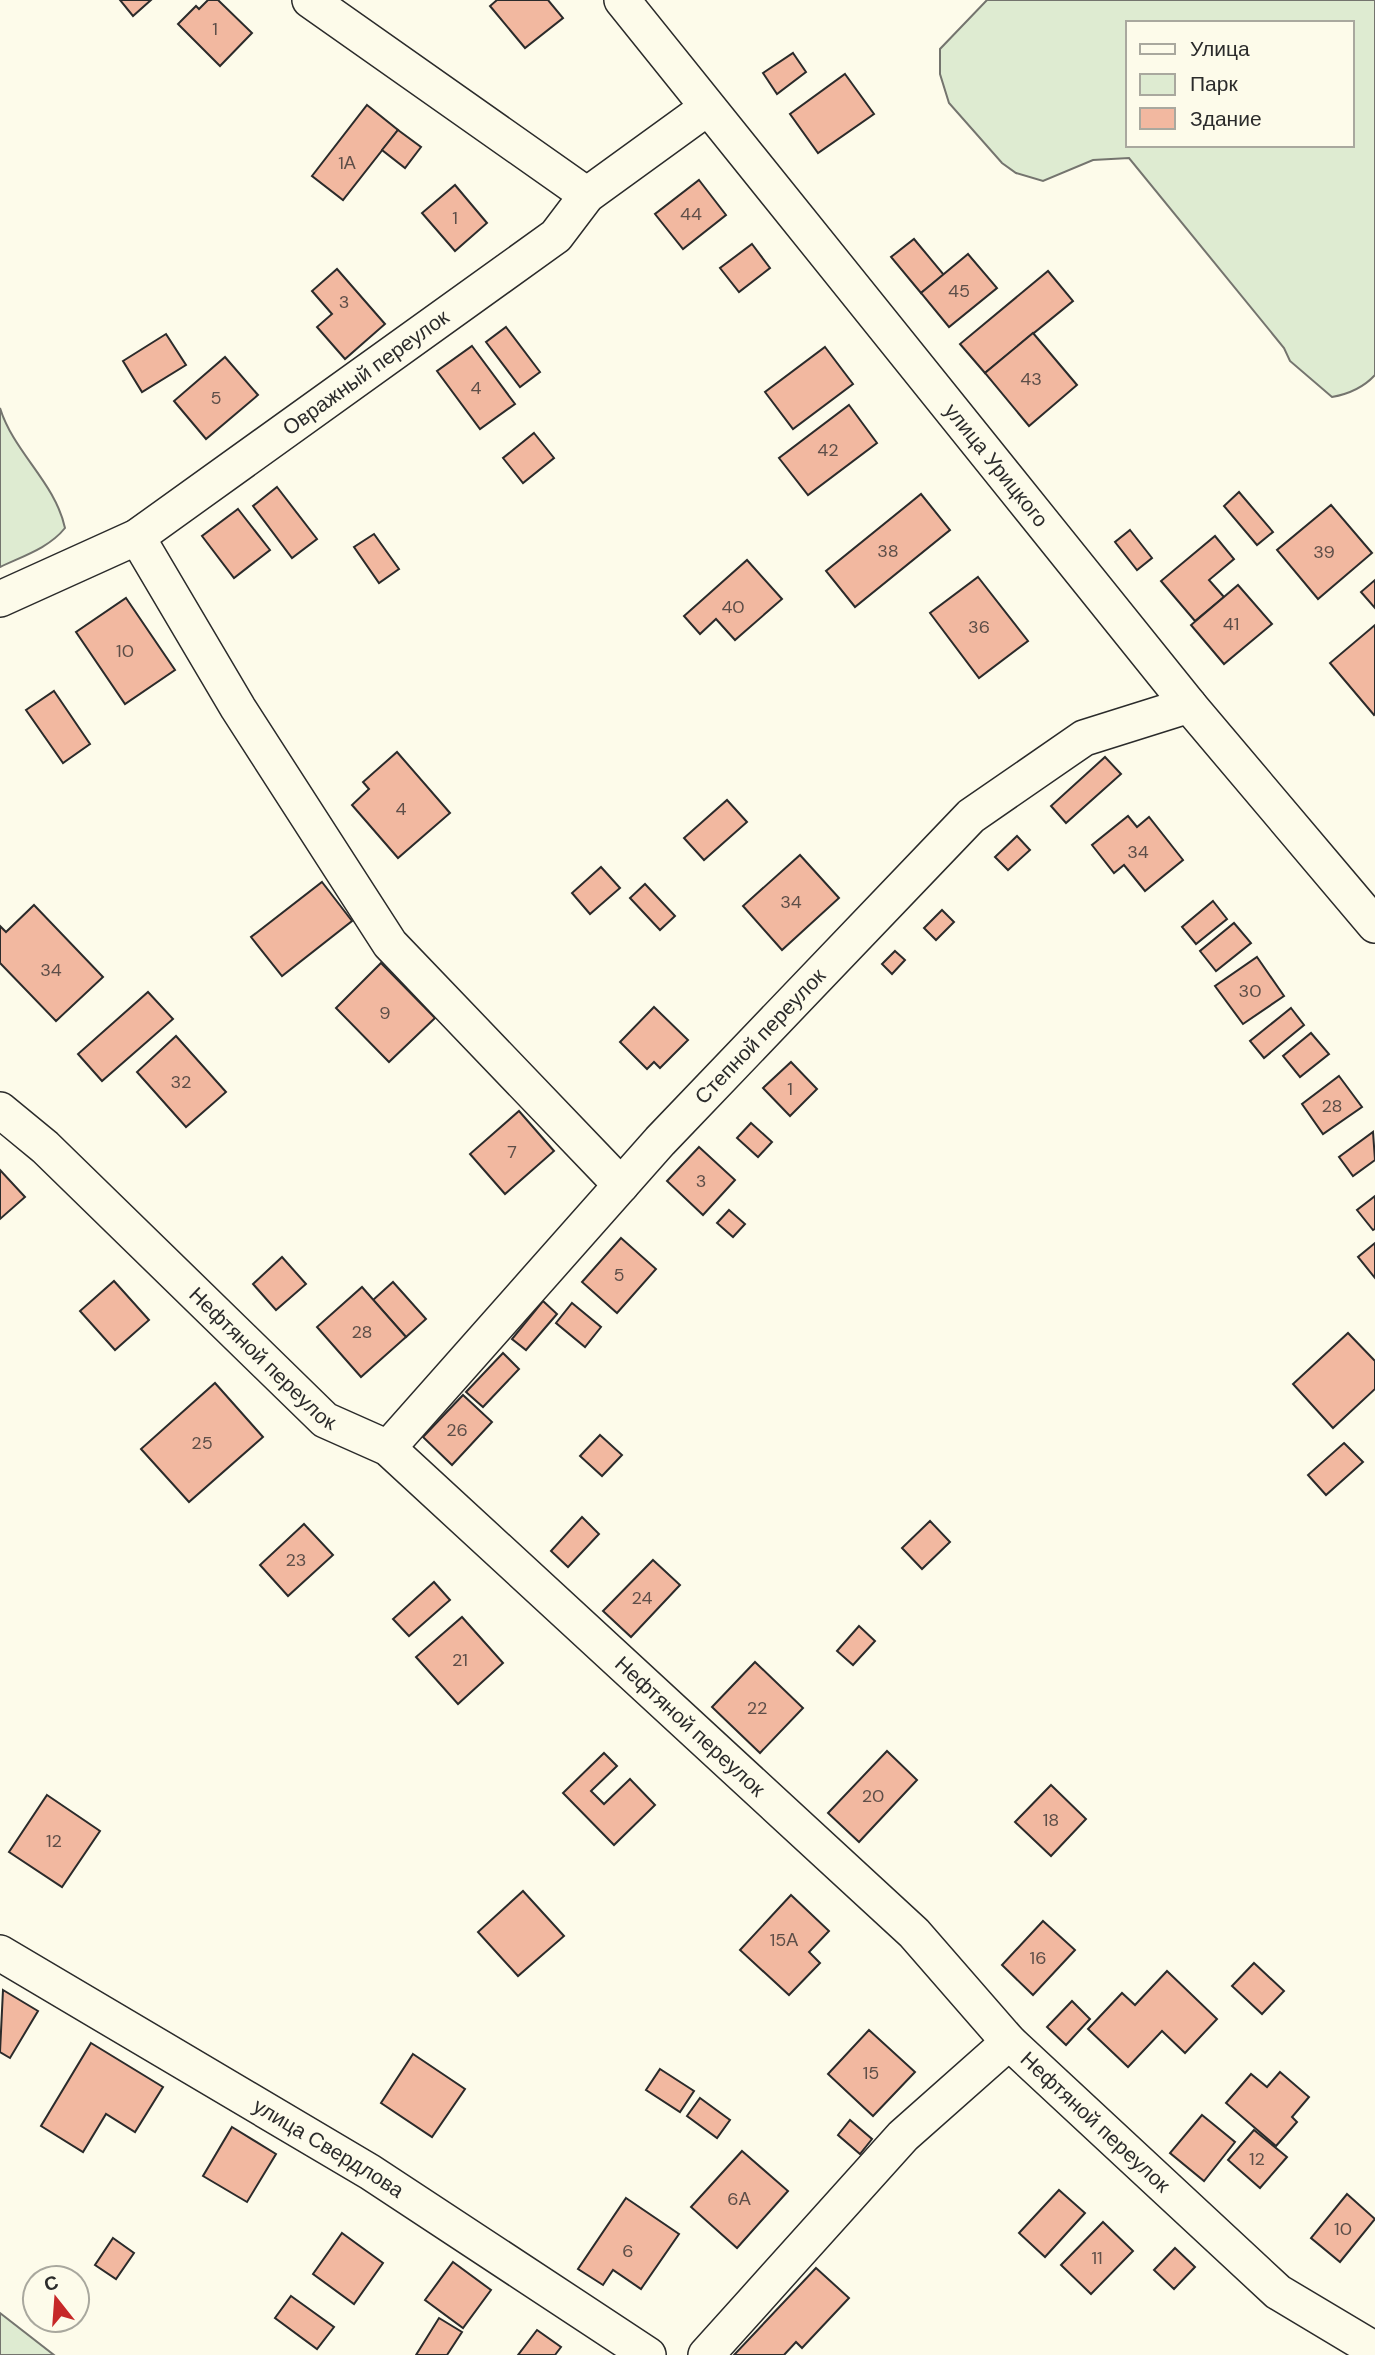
<svg xmlns="http://www.w3.org/2000/svg" width="1375" height="2355" viewBox="0 0 1375 2355" font-family="'DM Sans',sans-serif">
  <style>
    .green { fill: #deebd1; stroke: #74746e; stroke-width: 2; fill-rule: evenodd }
    .building { fill: #f2b8a0; stroke: #2b2b2b; stroke-width: 2 }
    .lines { fill: none; stroke-linecap: round; stroke-linejoin: round }
    .street-casing { stroke: #2b2b2b; stroke-width: 38 }
    .street { stroke: #fdfbea; stroke-width: 35 }
    .labels { text-anchor: middle; dominant-baseline: central; stroke-width: 5; stroke-linejoin: round; paint-order: stroke }
    .number-label { font-size: 18px; fill: #5d4e48 }
    .street-label { font-size: 21px; fill: #2b2b2b; stroke: #fdfbea }
  </style>
  <rect width="100%" height="100%" fill="#fdfbea"/>
  <!-- green -->
  <g class="green">
    <path d="M 987,0 L 1375,0 L 1375,375 C 1364,387 1349,394 1332,397 L 1290,361 L 1284,348 L 1129,158 L 1093,160 L 1043,181 L 1016,173 L 1002,163 L 949,103 L 940,74 L 940,49 ZM 1128,23 L 1352,23 L 1352,145 L 1128,145 Z"/>
    <path d="M 0,408 C 14,453 55,482 65,528 C 49,548 23,556 0,567 Z"/>
    <polygon points="0,2313 54,2355 0,2355"/>
  </g>
  <!-- building -->
  <g class="building">
    <polygon points="120,0 151,0 133,16"/>
    <polygon points="208,0 218,0 252,33 220,66 178,24 196,6 199,9"/>
    <polygon points="497,0 548,0 563,18 525,48 490,6"/>
    <polygon points="793,53 806,72 777,94 763,73"/>
    <polygon points="845,74 874,114 818,153 790,114"/>
    <polygon points="367,105 398,130 343,200 312,176"/>
    <polygon points="398,130 421,147 405,168 382,150"/>
    <polygon points="699,180 726,215 683,249 655,214"/>
    <polygon points="455,185 487,223 455,251 422,213"/>
    <polygon points="914,239 944,275 921,293 891,257"/>
    <polygon points="752,244 770,268 739,292 720,268"/>
    <polygon points="968,254 997,288 949,327 921,293"/>
    <polygon points="337,269 385,324 345,359 317,327 332,314 312,291"/>
    <polygon points="1048,271 1073,301 985,373 960,344"/>
    <polygon points="506,327 540,372 520,387 486,342"/>
    <polygon points="1033,333 1077,385 1029,426 985,373"/>
    <polygon points="166,334 186,365 142,392 123,361"/>
    <polygon points="472,346 515,404 480,429 437,371"/>
    <polygon points="825,347 853,384 793,429 765,392"/>
    <polygon points="225,357 258,395 206,439 174,401"/>
    <polygon points="849,405 877,443 808,495 779,458"/>
    <polygon points="534,433 554,458 523,483 503,458"/>
    <polygon points="277,487 317,539 292,558 253,506"/>
    <polygon points="1239,492 1273,532 1257,545 1224,506"/>
    <polygon points="921,494 950,530 855,607 826,571"/>
    <polygon points="1331,505 1372,553 1318,599 1277,550"/>
    <polygon points="238,509 270,550 234,578 202,536"/>
    <polygon points="1130,530 1152,558 1137,570 1115,542"/>
    <polygon points="374,534 399,569 379,583 354,547"/>
    <polygon points="1215,536 1234,559 1209,580 1224,597 1195,621 1161,581"/>
    <polygon points="747,560 782,599 735,640 716,619 700,634 684,616"/>
    <polygon points="978,577 1028,641 979,678 930,613"/>
    <polygon points="1375,580 1375,608 1361,592"/>
    <polygon points="1238,585 1272,624 1224,664 1191,625"/>
    <polygon points="126,598 175,670 125,704 76,632"/>
    <polygon points="1375,625 1375,714 1374,715 1330,663"/>
    <polygon points="54,691 90,744 63,763 26,710"/>
    <polygon points="397,752 450,813 398,858 352,805 369,789 363,782"/>
    <polygon points="1105,757 1121,774 1066,823 1051,806"/>
    <polygon points="727,800 747,822 704,860 684,838"/>
    <polygon points="1128,816 1137,827 1149,817 1183,860 1145,891 1124,865 1114,873 1092,845"/>
    <polygon points="1017,836 1030,850 1008,870 995,857"/>
    <polygon points="800,855 839,898 782,950 743,906"/>
    <polygon points="601,867 620,888 590,914 572,893"/>
    <polygon points="322,882 352,921 282,976 251,937"/>
    <polygon points="645,884 675,916 660,930 630,898"/>
    <polygon points="1213,901 1227,919 1196,944 1182,927"/>
    <polygon points="34,905 103,977 56,1021 0,963 0,926 6,932"/>
    <polygon points="942,910 954,922 936,940 924,928"/>
    <polygon points="1234,923 1251,943 1216,971 1200,951"/>
    <polygon points="895,951 905,960 892,974 882,964"/>
    <polygon points="1257,957 1284,996 1243,1024 1215,986"/>
    <polygon points="381,963 435,1018 389,1062 336,1008"/>
    <polygon points="148,992 173,1019 102,1081 78,1054"/>
    <polygon points="654,1007 688,1040 660,1068 654,1062 647,1069 620,1042"/>
    <polygon points="1291,1008 1304,1025 1264,1058 1250,1041"/>
    <polygon points="1311,1033 1329,1054 1300,1077 1283,1056"/>
    <polygon points="176,1036 226,1092 186,1127 137,1072"/>
    <polygon points="791,1062 817,1089 790,1116 763,1088"/>
    <polygon points="1339,1076 1362,1107 1323,1134 1302,1104"/>
    <polygon points="519,1111 554,1151 505,1194 470,1154"/>
    <polygon points="751,1123 772,1142 758,1157 737,1138"/>
    <polygon points="1373,1132 1375,1160 1353,1176 1339,1157"/>
    <polygon points="699,1147 735,1180 703,1215 667,1181"/>
    <polygon points="0,1170 25,1197 0,1219"/>
    <polygon points="1375,1196 1375,1229 1373,1230 1357,1210"/>
    <polygon points="729,1210 745,1224 733,1237 717,1223"/>
    <polygon points="621,1238 656,1269 617,1313 582,1282"/>
    <polygon points="1375,1243 1375,1278 1358,1257"/>
    <polygon points="282,1257 306,1284 276,1310 253,1284"/>
    <polygon points="114,1281 149,1320 115,1350 80,1311"/>
    <polygon points="393,1282 426,1319 406,1337 373,1300"/>
    <polygon points="362,1287 406,1337 361,1377 317,1327"/>
    <polygon points="543,1301 557,1314 526,1350 512,1339"/>
    <polygon points="572,1303 601,1327 585,1347 556,1323"/>
    <polygon points="1348,1333 1375,1361 1375,1389 1333,1428 1293,1384"/>
    <polygon points="503,1353 519,1369 483,1407 466,1392"/>
    <polygon points="215,1383 263,1437 189,1502 141,1449"/>
    <polygon points="463,1395 492,1422 452,1465 423,1437"/>
    <polygon points="600,1435 622,1455 602,1476 580,1456"/>
    <polygon points="1344,1443 1363,1462 1326,1495 1308,1475"/>
    <polygon points="582,1517 599,1534 568,1567 551,1551"/>
    <polygon points="930,1521 950,1542 922,1569 902,1548"/>
    <polygon points="304,1524 333,1555 288,1596 260,1565"/>
    <polygon points="653,1560 680,1585 631,1637 603,1611"/>
    <polygon points="434,1582 450,1600 409,1636 393,1619"/>
    <polygon points="462,1617 503,1663 458,1704 416,1657"/>
    <polygon points="859,1626 875,1641 853,1665 837,1651"/>
    <polygon points="755,1662 803,1708 760,1753 712,1707"/>
    <polygon points="887,1751 917,1780 859,1842 828,1813"/>
    <polygon points="604,1753 617,1766 591,1791 604,1804 630,1779 655,1805 614,1845 563,1793"/>
    <polygon points="1051,1785 1086,1819 1051,1856 1015,1822"/>
    <polygon points="47,1795 100,1831 62,1887 9,1852"/>
    <polygon points="523,1891 564,1936 518,1976 478,1932"/>
    <polygon points="791,1895 829,1931 809,1952 820,1963 789,1995 740,1950"/>
    <polygon points="1043,1921 1075,1950 1033,1995 1002,1965"/>
    <polygon points="1254,1963 1284,1991 1262,2014 1232,1986"/>
    <polygon points="1167,1971 1217,2019 1185,2053 1162,2031 1128,2067 1088,2029 1122,1993 1135,2005"/>
    <polygon points="3,1990 38,2011 10,2058 0,2052"/>
    <polygon points="1072,2001 1090,2019 1066,2045 1047,2027"/>
    <polygon points="869,2030 915,2072 873,2116 828,2074"/>
    <polygon points="91,2043 163,2087 135,2132 106,2114 83,2152 41,2126"/>
    <polygon points="413,2054 465,2089 432,2137 381,2103"/>
    <polygon points="660,2069 694,2091 680,2112 646,2090"/>
    <polygon points="1280,2072 1309,2097 1292,2117 1297,2122 1276,2146 1226,2103 1251,2074 1267,2087"/>
    <polygon points="700,2098 730,2120 717,2138 687,2116"/>
    <polygon points="1202,2115 1235,2142 1204,2181 1170,2153"/>
    <polygon points="850,2120 872,2139 860,2154 838,2135"/>
    <polygon points="232,2127 276,2154 247,2202 203,2176"/>
    <polygon points="1254,2130 1287,2157 1260,2188 1228,2160"/>
    <polygon points="742,2151 788,2191 737,2248 691,2207"/>
    <polygon points="1059,2190 1085,2213 1045,2257 1019,2233"/>
    <polygon points="1347,2194 1375,2219 1340,2262 1311,2238"/>
    <polygon points="626,2198 679,2234 641,2289 613,2270 603,2285 578,2269"/>
    <polygon points="1103,2222 1133,2251 1091,2294 1061,2265"/>
    <polygon points="342,2233 383,2263 354,2304 313,2274"/>
    <polygon points="113,2238 134,2253 116,2279 95,2265"/>
    <polygon points="1175,2248 1195,2267 1174,2289 1154,2270"/>
    <polygon points="453,2262 491,2290 463,2328 425,2300"/>
    <polygon points="816,2268 849,2298 802,2348 796,2342 784,2355 734,2355"/>
    <polygon points="291,2296 334,2327 317,2349 275,2318"/>
    <polygon points="439,2318 462,2332 447,2355 416,2355"/>
    <polygon points="537,2330 561,2347 555,2355 518,2355"/>
  </g>
  <g class="lines">
    <!-- street casing -->
    <g class="street-casing">
      <g id="street">
        <polyline points="310,0 587,195"/>
        <path id="s1" d="M 622,0 L 1189,705 L 1375,925"/>
        <polyline points="137,537 238,708 390,944 621,1185"/>
        <path id="s2" d="M 0,599 L 137,537 L 556,236 L 587,195 L 707,108"/>
        <path id="s3" d="M 0,1110 L 45,1147 L 325,1420 L 388,1448 L 914,1933 L 1009,2042 L 1278,2292 L 1375,2350"/>
        <path id="s4" d="M 388,1448 L 660,1141 L 971,816 L 1084,738 L 1189,705"/>
        <path id="s5" d="M 0,1953 L 370,2172 L 648,2355"/>
        <polyline points="706,2355 903,2136 1009,2042"/>
      </g>
    </g>
    <!-- street -->
    <use href="#street" class="street"/>
  </g>
  <g class="labels">
    <!-- number labels -->
    <g class="number-label">
      <text x="215" y="29">1</text>
      <text x="347" y="163">1А</text>
      <text x="691" y="214">44</text>
      <text x="455" y="218">1</text>
      <text x="959" y="291">45</text>
      <text x="344" y="302">3</text>
      <text x="1031" y="379">43</text>
      <text x="476" y="388">4</text>
      <text x="216" y="398">5</text>
      <text x="828" y="450">42</text>
      <text x="888" y="551">38</text>
      <text x="1324" y="552">39</text>
      <text x="733" y="607">40</text>
      <text x="1231" y="624">41</text>
      <text x="979" y="627">36</text>
      <text x="125" y="651">10</text>
      <text x="401" y="809">4</text>
      <text x="1138" y="852">34</text>
      <text x="791" y="902">34</text>
      <text x="51" y="970">34</text>
      <text x="1250" y="991">30</text>
      <text x="385" y="1013">9</text>
      <text x="181" y="1082">32</text>
      <text x="790" y="1089">1</text>
      <text x="1332" y="1106">28</text>
      <text x="512" y="1152">7</text>
      <text x="701" y="1181">3</text>
      <text x="619" y="1275">5</text>
      <text x="362" y="1332">28</text>
      <text x="457" y="1430">26</text>
      <text x="202" y="1443">25</text>
      <text x="296" y="1560">23</text>
      <text x="642" y="1598">24</text>
      <text x="460" y="1660">21</text>
      <text x="757" y="1708">22</text>
      <text x="873" y="1796">20</text>
      <text x="1051" y="1820">18</text>
      <text x="54" y="1841">12</text>
      <text x="784" y="1940">15А</text>
      <text x="1038" y="1958">16</text>
      <text x="871" y="2073">15</text>
      <text x="1257" y="2159">12</text>
      <text x="739" y="2199">6А</text>
      <text x="1343" y="2229">10</text>
      <text x="628" y="2251">6</text>
      <text x="1097" y="2258">11</text>
    </g>
    <!-- street labels -->
    <g class="street-label">
      <text stroke="none"><textPath href="#s2" startOffset="432">Овражный переулок</textPath></text>
      <text stroke="none"><textPath href="#s1" startOffset="597">улица Урицкого</textPath></text>
      <text stroke="none"><textPath href="#s4" startOffset="555">Степной переулок</textPath></text>
      <text stroke="none"><textPath href="#s3" startOffset="362">Нефтяной переулок</textPath></text>
      <text stroke="none"><textPath href="#s3" startOffset="929">Нефтяной переулок</textPath></text>
      <text stroke="none"><textPath href="#s3" startOffset="1496">Нефтяной переулок</textPath></text>
      <text stroke="none"><textPath href="#s5" startOffset="382">улица Свердлова</textPath></text>
    </g>
  </g>
  <!-- legend -->
  <rect x="1126" y="21" width="228" height="126" fill="#fdfbea" stroke="#a9a89e" stroke-width="2"/>
  <rect x="1140" y="44" width="35" height="10" fill="#fdfbea" stroke="#a9a89e" stroke-width="2"/>
  <text x="1190" y="56" font-size="21" fill="#2b2b2b">Улица</text>
  <rect x="1140" y="74" width="35" height="21" fill="#deebd1" stroke="#a9a89e" stroke-width="2"/>
  <text x="1190" y="91" font-size="21" fill="#2b2b2b">Парк</text>
  <rect x="1140" y="108" width="35" height="21" fill="#f2b8a0" stroke="#a9a89e" stroke-width="2"/>
  <text x="1190" y="126" font-size="21" fill="#2b2b2b">Здание</text>
  <!-- north arrow -->
  <g transform="translate(56 2299) rotate(343)"><circle r="33" fill="#fdfbea" stroke="#a9a89e" stroke-width="2"/>
  <path d="M0-5L12 26L0 18L-12 26Z" fill="#c62828"/>
  <text y="-10" font-size="19" font-weight="bold" text-anchor="middle" fill="#2b2b2b">С</text>
  </g>
</svg>
